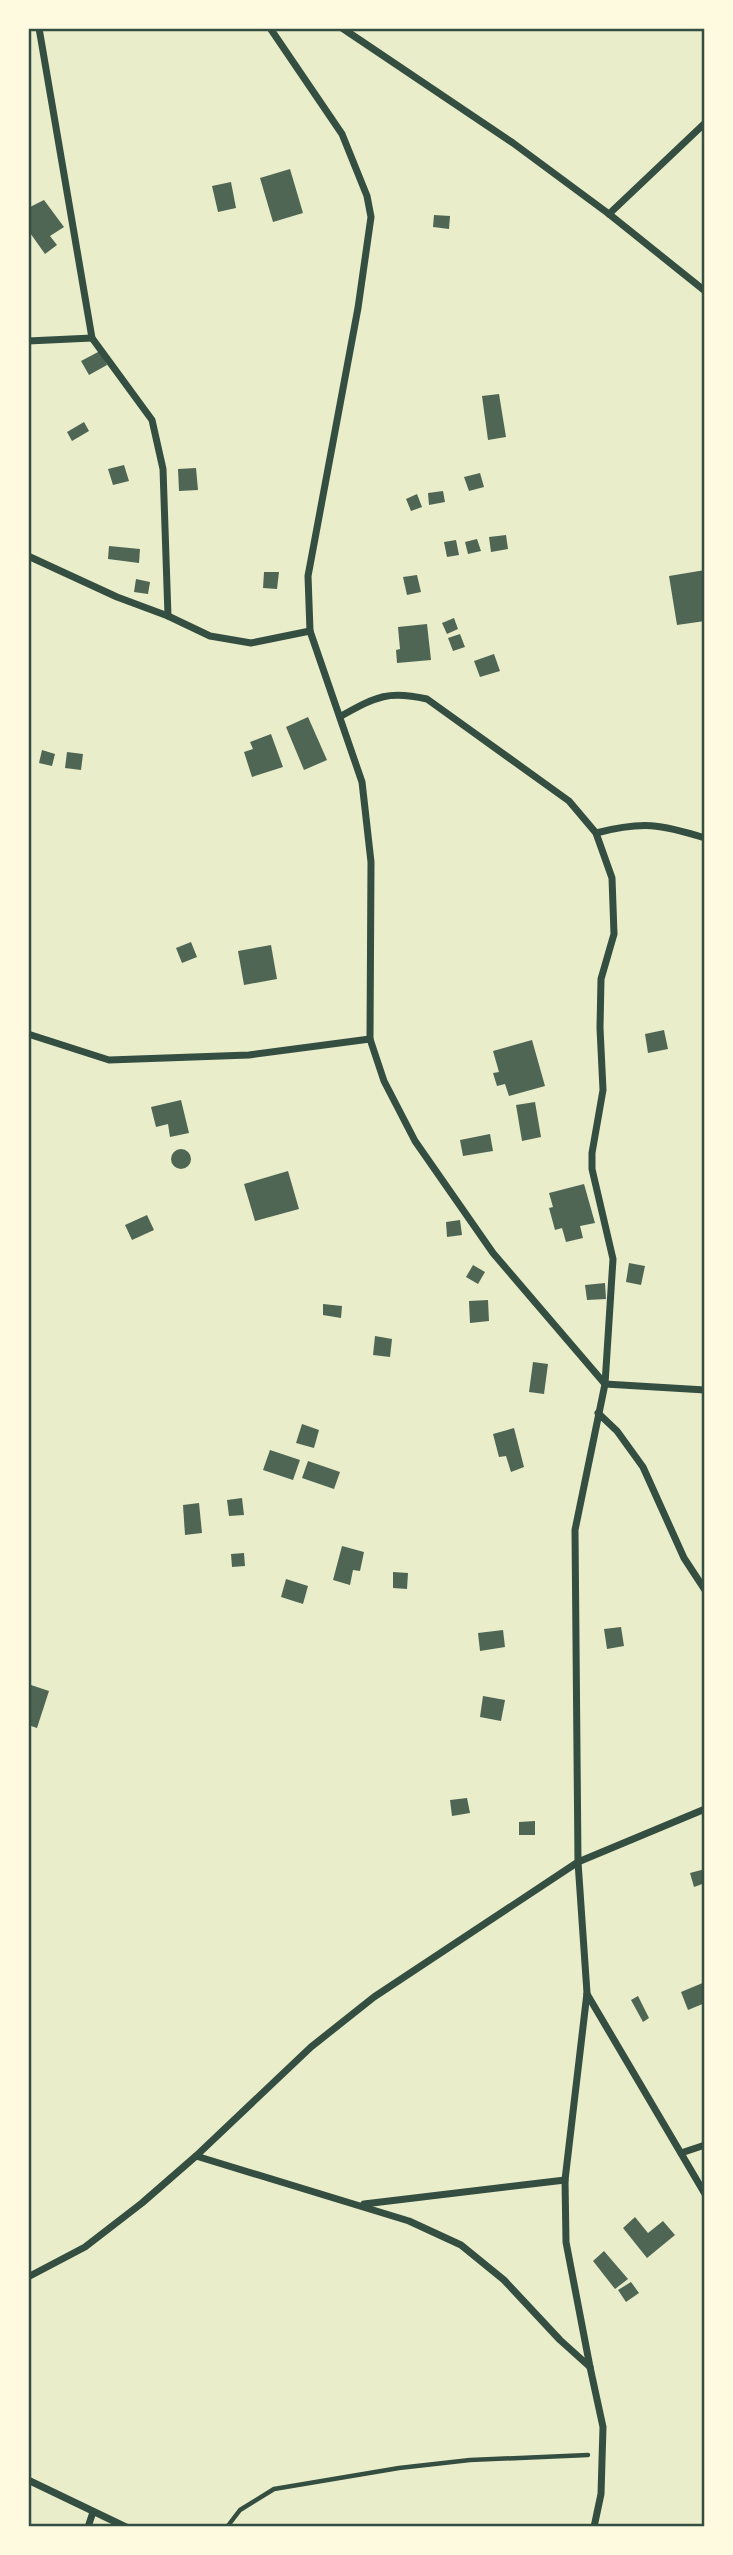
<svg xmlns="http://www.w3.org/2000/svg" width="733" height="2555" viewBox="0 0 733 2555" font-family="'Source Sans 3',sans-serif">
  <style>
    .building { fill: #4f6655 }
    .lines { fill: none; stroke-linecap: round; stroke-linejoin: round }
    .path { stroke: #344e41; stroke-width: 4.5 }
    .minor { stroke: #344e41; stroke-width: 7 }
    .neatline { fill: none; stroke: #344e41; stroke-width: 2.5 }
  </style>
  <rect width="100%" height="100%" fill="#e9edc9"/>
  <!-- building -->
  <g class="building">
    <polygon points="290,169 303,213 273,222 260,178"/>
    <polygon points="231,182 236,208 218,212 212,186"/>
    <polygon points="44,200 64,227 50,236 57,245 45,254 28,230 28,208"/>
    <polygon points="434,215 450,216 449,229 433,227"/>
    <polygon points="100,351 107,365 89,375 81,361"/>
    <polygon points="499,394 506,437 488,440 482,396"/>
    <polygon points="84,422 89,431 72,441 67,432"/>
    <polygon points="124,465 129,481 113,485 108,469"/>
    <polygon points="196,468 198,490 179,491 178,469"/>
    <polygon points="480,473 484,487 469,491 464,477"/>
    <polygon points="443,491 445,502 429,505 428,493"/>
    <polygon points="417,494 422,507 411,511 406,499"/>
    <polygon points="506,535 508,549 491,552 489,537"/>
    <polygon points="477,539 481,551 468,554 465,542"/>
    <polygon points="456,540 459,555 447,557 444,542"/>
    <polygon points="109,546 140,549 139,563 108,559"/>
    <polygon points="705,570 705,621 677,625 669,576"/>
    <polygon points="264,572 279,572 277,589 263,588"/>
    <polygon points="417,575 421,592 407,595 403,577"/>
    <polygon points="136,579 150,582 148,594 134,592"/>
    <polygon points="454,618 458,629 447,634 442,623"/>
    <polygon points="427,624 431,660 397,663 396,650 400,649 398,627"/>
    <polygon points="460,634 465,647 453,651 448,638"/>
    <polygon points="494,654 500,671 480,677 474,661"/>
    <polygon points="308,717 327,760 304,770 286,727"/>
    <polygon points="271,734 283,767 252,777 244,752 253,749 250,742"/>
    <polygon points="42,750 55,754 52,766 39,763"/>
    <polygon points="67,752 83,754 81,770 65,768"/>
    <polygon points="191,942 197,957 182,963 176,948"/>
    <polygon points="271,945 277,979 244,985 238,951"/>
    <polygon points="664,1030 668,1049 648,1053 645,1034"/>
    <polygon points="532,1040 545,1086 509,1096 505,1084 497,1086 493,1073 499,1072 493,1051"/>
    <polygon points="181,1100 189,1133 170,1137 168,1124 156,1127 151,1107"/>
    <polygon points="535,1102 541,1137 522,1141 516,1105"/>
    <polygon points="490,1134 493,1151 463,1156 460,1140"/>
    <circle cx="181" cy="1159" r="10"/>
    <polygon points="288,1171 299,1209 255,1221 244,1184"/>
    <polygon points="584,1184 595,1223 580,1226 583,1238 566,1242 562,1228 555,1230 549,1208 553,1207 549,1193"/>
    <polygon points="147,1215 154,1230 132,1240 125,1225"/>
    <polygon points="460,1220 462,1235 447,1237 446,1222"/>
    <polygon points="629,1263 645,1266 641,1285 626,1282"/>
    <polygon points="473,1265 485,1272 478,1284 466,1277"/>
    <polygon points="605,1283 606,1299 587,1300 585,1285"/>
    <polygon points="488,1300 489,1321 470,1323 469,1301"/>
    <polygon points="323,1304 342,1306 341,1318 323,1315"/>
    <polygon points="375,1336 392,1339 390,1357 373,1355"/>
    <polygon points="533,1362 548,1364 544,1394 529,1392"/>
    <polygon points="302,1424 319,1430 314,1448 296,1443"/>
    <polygon points="514,1428 524,1467 511,1472 506,1456 499,1457 493,1434"/>
    <polygon points="270,1450 300,1460 293,1480 263,1470"/>
    <polygon points="308,1461 340,1472 334,1489 302,1478"/>
    <polygon points="242,1498 244,1515 229,1516 227,1500"/>
    <polygon points="199,1503 202,1533 185,1535 183,1505"/>
    <polygon points="342,1546 364,1552 360,1571 353,1570 350,1585 333,1580"/>
    <polygon points="244,1553 245,1566 232,1567 231,1554"/>
    <polygon points="393,1572 408,1573 407,1589 393,1588"/>
    <polygon points="286,1579 308,1586 303,1604 281,1597"/>
    <polygon points="621,1627 624,1646 607,1649 604,1629"/>
    <polygon points="503,1630 505,1647 480,1651 478,1633"/>
    <polygon points="28,1684 49,1691 37,1728 28,1725"/>
    <polygon points="483,1696 505,1700 501,1721 480,1717"/>
    <polygon points="467,1798 470,1813 452,1816 450,1800"/>
    <polygon points="535,1821 535,1835 519,1835 519,1822"/>
    <polygon points="705,1869 705,1883 694,1887 690,1873"/>
    <polygon points="705,1982 705,2003 688,2010 681,1992"/>
    <polygon points="638,1996 649,2018 643,2022 631,2000"/>
    <polygon points="635,2217 648,2233 663,2221 675,2235 647,2258 623,2228"/>
    <polygon points="604,2251 628,2279 615,2289 593,2261"/>
    <polygon points="631,2282 639,2293 626,2302 618,2290"/>
  </g>
  <g class="lines">
    <!-- path -->
    <polyline class="path" points="227,2527 240,2510 274,2489 399,2468 470,2460 588,2455"/>
    <!-- minor -->
    <g class="minor">
      <polyline points="39,28 92,338 152,420 163,469 168,616"/>
      <polyline points="270,28 342,134 367,196 371,217 358,308 308,576 310,631 362,782 371,862 370,1039 384,1081 415,1141 493,1253 605,1384 705,1390"/>
      <polyline points="342,28 513,143 609,214 705,291"/>
      <polyline points="609,214 705,123"/>
      <polyline points="28,341 92,338"/>
      <polyline points="28,556 117,597 168,616 210,636 251,643 310,631"/>
      <path d="M 341,716 C 376,697 387,690 427,699 L 569,801 L 596,833 L 612,878 L 614,934 L 601,979 L 600,1028 L 603,1090 L 592,1153 L 592,1169 L 613,1259 L 605,1384 L 575,1530 L 578,1862 L 587,1993 L 565,2180 L 566,2242 L 590,2367"/>
      <path d="M 596,833 C 643,821 660,824 705,838"/>
      <polyline points="28,1034 109,1060 249,1055 370,1039"/>
      <polyline points="598,1413 617,1431 643,1467 684,1558 705,1590"/>
      <polyline points="587,1994 705,2194"/>
      <polyline points="681,2153 705,2145"/>
      <polyline points="196,2156 409,2221 461,2245 504,2280 560,2340 590,2367 603,2427 601,2494 594,2527"/>
      <polyline points="364,2204 565,2180"/>
      <polyline points="28,2277 85,2247 142,2203 196,2156 311,2047 374,1997 578,1862 705,1809"/>
      <polyline points="28,2480 126,2527"/>
      <polyline points="88,2527 93,2512"/>
    </g>
  </g>
  <!-- border -->
  <rect width="733" height="2555" fill="none" stroke="#fefae0" stroke-width="60"/>
  <rect x="30" y="30" width="673" height="2495" class="neatline"/>
</svg>
